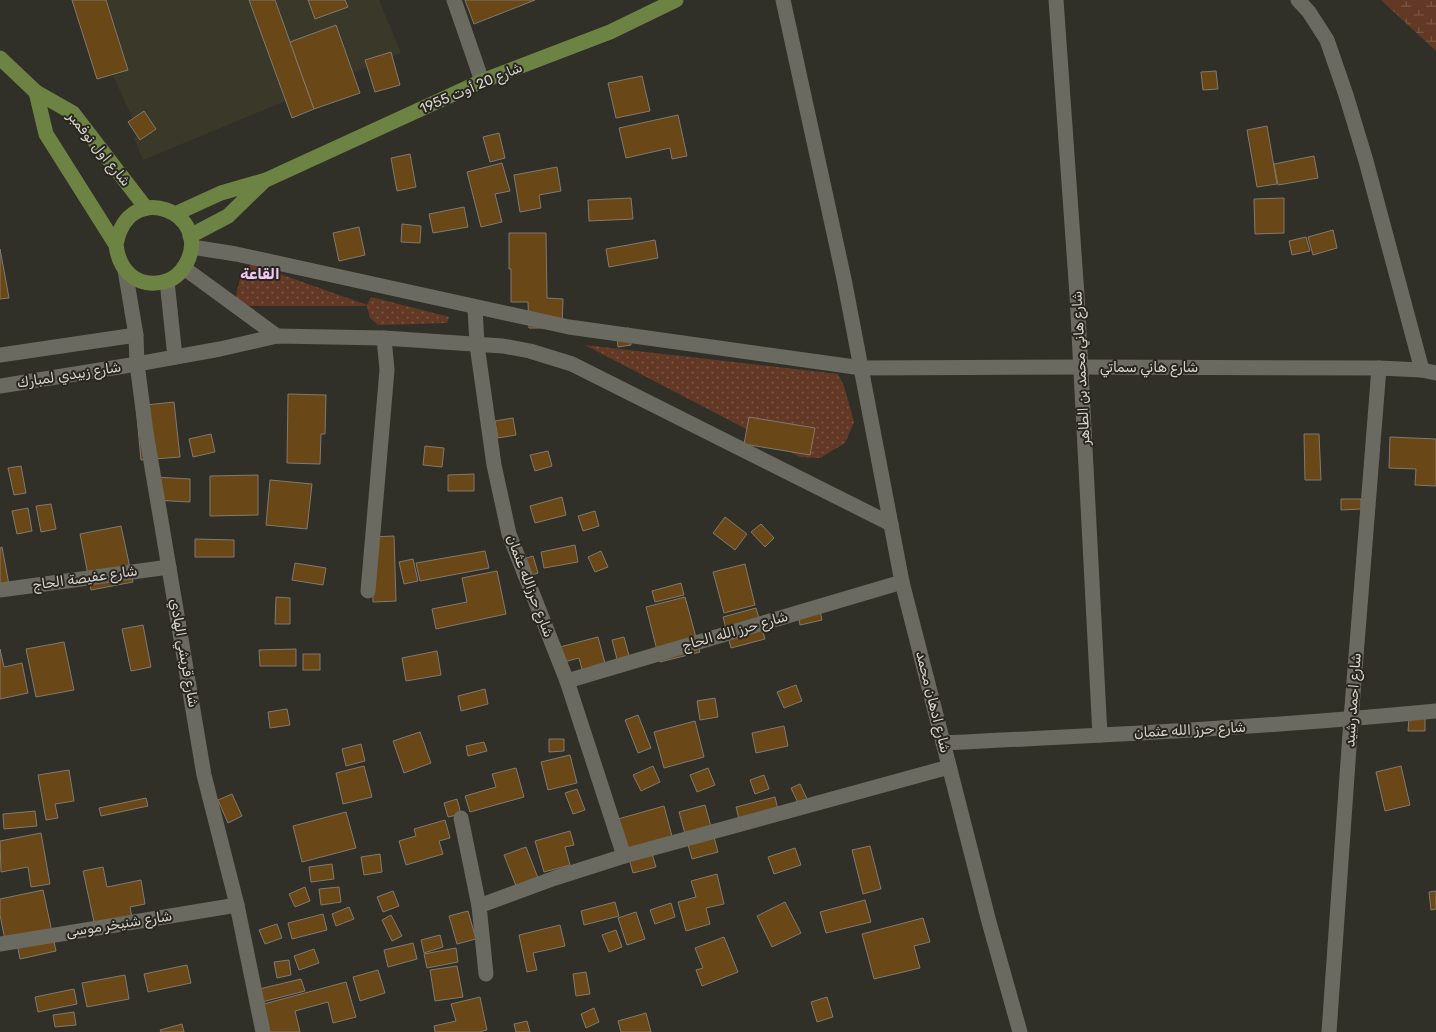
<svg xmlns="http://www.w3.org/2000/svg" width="1436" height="1032" viewBox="0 0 1436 1032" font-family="Rubik,'Noto Sans Arabic',sans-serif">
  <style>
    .built { fill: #3a3829 }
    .grass { fill: url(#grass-dots) }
    .wetland { fill: url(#wetland-marsh) }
    .building { fill: #694717; stroke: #807970 }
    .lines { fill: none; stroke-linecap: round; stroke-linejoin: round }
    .minor { stroke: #6b6a60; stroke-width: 15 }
    .major { stroke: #6d8344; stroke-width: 15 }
    .labels { text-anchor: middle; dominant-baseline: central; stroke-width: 4; stroke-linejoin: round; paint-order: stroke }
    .street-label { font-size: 14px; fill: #d5d4ce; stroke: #28261e }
    .neighbourhood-label { font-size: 15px; font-weight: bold; fill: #f0c7f8; stroke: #28261e }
  </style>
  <defs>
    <pattern id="grass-dots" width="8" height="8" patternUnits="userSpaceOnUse" patternTransform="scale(1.25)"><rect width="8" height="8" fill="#633926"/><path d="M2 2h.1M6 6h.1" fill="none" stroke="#785544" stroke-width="1.8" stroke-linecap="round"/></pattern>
    <pattern id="wetland-marsh" width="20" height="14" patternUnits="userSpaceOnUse" patternTransform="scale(1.25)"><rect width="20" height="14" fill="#633926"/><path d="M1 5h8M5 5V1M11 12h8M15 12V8" fill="none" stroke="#785544"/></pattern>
  </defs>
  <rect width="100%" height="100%" fill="#313028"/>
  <!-- built -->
  <polygon class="built" points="78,0 379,0 401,53 143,160 134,138 140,134"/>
  <!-- grass -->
  <g class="grass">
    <polygon points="252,264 367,305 371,297 449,317 447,323 378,325 370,318 367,306 243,306 236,296 242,271"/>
    <polygon points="585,345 838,374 844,386 854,422 845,443 820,458 800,457"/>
  </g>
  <!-- wetland -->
  <polygon class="wetland" points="1381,0 1436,0 1436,51"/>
  <!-- building -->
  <g class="building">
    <polygon points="72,0 106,0 128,70 97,79"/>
    <polygon points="249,0 275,0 314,109 292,118"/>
    <polygon points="308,0 345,0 348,7 315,19"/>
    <polygon points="465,0 535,0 474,24"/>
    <polygon points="336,25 360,93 314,109 290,42"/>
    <polygon points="391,52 400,85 375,92 365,60"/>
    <polygon points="1216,71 1218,89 1203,90 1201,72"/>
    <polygon points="642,76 650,111 616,118 608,83"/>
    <polygon points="144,111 156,129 140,140 128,122"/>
    <polygon points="678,115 687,156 672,159 670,148 626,158 619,128"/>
    <polygon points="1267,126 1277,184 1257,187 1247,130"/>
    <polygon points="499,133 505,158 490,162 483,137"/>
    <polygon points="410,154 416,187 397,191 391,158"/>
    <polygon points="1314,156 1318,178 1278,185 1274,164"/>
    <polygon points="502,163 510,191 495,194 502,222 481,227 467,172"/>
    <polygon points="557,167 561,191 539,195 541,208 520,212 514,175"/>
    <polygon points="631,198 633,219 589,221 588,200"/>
    <polygon points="1284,198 1284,233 1255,234 1254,199"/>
    <polygon points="464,207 468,227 433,233 429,214"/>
    <polygon points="402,224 421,226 420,243 401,242"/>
    <polygon points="359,227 365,255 339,261 333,233"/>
    <polygon points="1333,230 1337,248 1313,255 1308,237"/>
    <polygon points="509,233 546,233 547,298 563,299 562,328 529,328 528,302 511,302 511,269 509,269"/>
    <polygon points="1306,237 1310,251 1292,255 1289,241"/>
    <polygon points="655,240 658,258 609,267 606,249"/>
    <polygon points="0,249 9,298 0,299"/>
    <polygon points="629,328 631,345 618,347 616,330"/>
    <polygon points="288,394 326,395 325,434 321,434 320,464 287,463"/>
    <polygon points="174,402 180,457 141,460 136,406"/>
    <polygon points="749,417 815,428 810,455 744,444"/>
    <polygon points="513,418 516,435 498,438 495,421"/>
    <polygon points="211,434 215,452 193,457 189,439"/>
    <polygon points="1304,434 1319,434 1321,480 1305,480"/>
    <polygon points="1390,437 1436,439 1436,486 1415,485 1416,469 1389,468"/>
    <polygon points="425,446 444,448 442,467 423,465"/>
    <polygon points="548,451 552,466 535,471 530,455"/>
    <polygon points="21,466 26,493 14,495 8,468"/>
    <polygon points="474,474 474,491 448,491 448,475"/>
    <polygon points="258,475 258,515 210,516 210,476"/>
    <polygon points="155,477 190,479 190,502 154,500"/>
    <polygon points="270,480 312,484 307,529 266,525"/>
    <polygon points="562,497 566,515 535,523 530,506"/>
    <polygon points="1341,499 1361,499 1361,509 1341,510"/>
    <polygon points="51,504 56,529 41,532 36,506"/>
    <polygon points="28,508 32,531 17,534 12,511"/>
    <polygon points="595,511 599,526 583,531 578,516"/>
    <polygon points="725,517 747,534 735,550 713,533"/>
    <polygon points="761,524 774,538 765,547 751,532"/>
    <polygon points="121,526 133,582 91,590 80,534"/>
    <polygon points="394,536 396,601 373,602 371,537"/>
    <polygon points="195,539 234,540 234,557 195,557"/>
    <polygon points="575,545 578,562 544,568 541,552"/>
    <polygon points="2,547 9,585 0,587 0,548"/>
    <polygon points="485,551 489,568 420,581 416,563"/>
    <polygon points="601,551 608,567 595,572 588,557"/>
    <polygon points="533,556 538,573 519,579 514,562"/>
    <polygon points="413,559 418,581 404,584 399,562"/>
    <polygon points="295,563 326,568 323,585 292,580"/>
    <polygon points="745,564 755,605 724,613 713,572"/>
    <polygon points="497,571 506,614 436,629 432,609 467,602 462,578"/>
    <polygon points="681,583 684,595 655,602 652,591"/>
    <polygon points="276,597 290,598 290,624 275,624"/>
    <polygon points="685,597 700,652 660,662 646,607"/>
    <polygon points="818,601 822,620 800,625 797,606"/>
    <polygon points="756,608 765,639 731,648 723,617"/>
    <polygon points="143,625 151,667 131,671 122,629"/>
    <polygon points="598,637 608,675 585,681 579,658 560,663 556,648"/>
    <polygon points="624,637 631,663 619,667 612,640"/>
    <polygon points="64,642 74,690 36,697 26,649"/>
    <polygon points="0,649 4,667 22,663 28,693 0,699"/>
    <polygon points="296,649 296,666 260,666 259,650"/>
    <polygon points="437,651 441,675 406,681 402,658"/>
    <rect x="303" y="654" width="17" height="16"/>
    <polygon points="796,685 802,701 784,708 777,692"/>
    <polygon points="485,689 488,704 461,711 458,696"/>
    <polygon points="715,698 718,717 700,720 697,701"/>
    <polygon points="287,709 290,725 270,728 268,712"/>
    <polygon points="638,715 651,748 638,753 625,720"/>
    <polygon points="1409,718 1425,718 1425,731 1408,731"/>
    <polygon points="695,721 704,757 664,768 654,732"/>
    <polygon points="784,726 788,746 756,753 752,733"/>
    <polygon points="420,732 431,763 404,773 393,741"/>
    <polygon points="549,739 564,739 564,751 549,752"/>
    <polygon points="484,742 487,751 468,756 466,746"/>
    <polygon points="361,744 365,761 346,766 342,749"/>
    <polygon points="570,755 577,783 548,790 541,762"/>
    <polygon points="364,766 372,797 343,804 336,773"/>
    <polygon points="653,766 660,782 641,791 633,775"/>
    <polygon points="1401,766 1410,805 1385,811 1376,772"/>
    <polygon points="516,768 524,797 470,812 465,796 496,787 492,774"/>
    <polygon points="708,768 715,785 697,792 690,775"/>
    <polygon points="69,770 74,801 55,804 58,818 46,820 38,775"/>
    <polygon points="764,775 769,789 755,794 750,780"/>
    <polygon points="800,784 808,801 799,805 791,788"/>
    <polygon points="577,789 585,810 573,814 565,793"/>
    <polygon points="232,794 242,816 228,823 218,800"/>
    <polygon points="775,797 779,814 740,823 736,807"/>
    <polygon points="146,798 148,806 101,816 99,808"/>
    <polygon points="457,799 461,814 448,817 444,803"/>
    <polygon points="705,805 718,852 692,859 679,812"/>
    <polygon points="664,806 674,844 651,850 656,867 633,873 618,819"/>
    <polygon points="35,811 37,826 4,829 3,814"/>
    <polygon points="346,812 356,848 302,862 293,826"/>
    <polygon points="445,820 450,838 439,841 443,854 406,865 399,841 416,836 414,829"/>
    <polygon points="570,831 574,845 565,847 570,865 544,872 535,841"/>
    <polygon points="41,833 50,884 31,887 28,867 1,872 0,841"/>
    <polygon points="870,846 881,889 863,894 852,850"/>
    <polygon points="526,847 540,883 518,891 504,855"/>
    <polygon points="795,848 801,865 774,874 768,857"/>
    <polygon points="380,854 382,872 364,875 361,857"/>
    <polygon points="332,864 334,879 311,882 309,867"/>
    <polygon points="103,867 107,887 141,880 145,904 130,907 133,923 96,931 83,871"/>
    <polygon points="717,874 724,904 706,908 710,924 686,931 678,902 696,897 691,881"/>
    <polygon points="305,887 310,901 295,907 289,894"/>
    <polygon points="339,887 341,902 321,905 319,889"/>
    <polygon points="43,890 56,951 20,959 16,938 5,940 0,915 0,899"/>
    <polygon points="393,891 399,906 383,912 377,897"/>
    <polygon points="1436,891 1436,909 1431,910 1429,892"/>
    <polygon points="865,900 871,922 826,933 820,912"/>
    <polygon points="615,902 619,916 584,925 581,911"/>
    <polygon points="785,902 801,933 772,947 757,916"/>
    <polygon points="671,903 675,917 655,924 650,910"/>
    <polygon points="349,907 354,919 336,926 332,914"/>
    <polygon points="468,911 476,939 457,944 449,916"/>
    <polygon points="636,912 645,939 627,945 618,918"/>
    <polygon points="323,914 327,930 292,939 288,923"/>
    <polygon points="391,915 402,936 392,941 382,920"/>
    <polygon points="923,918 930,942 914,946 920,968 874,979 862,934"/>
    <polygon points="277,924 282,938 265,944 259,930"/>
    <polygon points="560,925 565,946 533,953 537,970 527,972 519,935"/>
    <polygon points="616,930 622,947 609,952 602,935"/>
    <polygon points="440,935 443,947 424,953 421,940"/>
    <polygon points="724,937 738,972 702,986 696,970 703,968 695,948"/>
    <polygon points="413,943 417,959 388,967 384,950"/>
    <polygon points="456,948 458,962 427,968 424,954"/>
    <polygon points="314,949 319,963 299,970 294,956"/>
    <polygon points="289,960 291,975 277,978 274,962"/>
    <polygon points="187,965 191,983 148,992 144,974"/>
    <polygon points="457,966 463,997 435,1001 430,970"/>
    <polygon points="378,970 385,993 360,1001 353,977"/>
    <polygon points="586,972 590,994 576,996 573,974"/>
    <polygon points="125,975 129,999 87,1007 82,983"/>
    <polygon points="301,979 305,991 258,1003 255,990"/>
    <polygon points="346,982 356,1017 333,1023 328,1002 295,1011 300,1032 267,1032 260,1005"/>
    <polygon points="74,989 77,1004 38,1012 35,997"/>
    <polygon points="480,997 487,1030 479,1032 435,1032 434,1026 456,1021 451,1004"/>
    <polygon points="827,997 833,1017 817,1022 811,1002"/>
    <polygon points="594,1008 599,1022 586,1028 581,1014"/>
    <polygon points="74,1012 76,1025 55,1027 53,1015"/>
    <polygon points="646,1013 651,1032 621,1032 618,1021"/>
    <polygon points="527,1021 530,1032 516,1032 514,1024"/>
    <polygon points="182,1024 184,1032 161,1032 160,1030"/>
  </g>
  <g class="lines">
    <!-- minor -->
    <g class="minor">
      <polyline points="454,0 482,81"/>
      <polyline points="783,0 844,279 902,582 989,922 1020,1032"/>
      <polyline points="1056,0 1077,295 1100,735"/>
      <polyline points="1298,0 1309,12 1327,40 1346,95 1366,161 1422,370"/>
      <polyline points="192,247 236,254 569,327 862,368 1081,367 1379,368 1422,370 1436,373"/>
      <polyline points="184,268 277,336"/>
      <polyline points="125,270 136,335 137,364 146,432 204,775 237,905 263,1032"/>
      <polyline points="167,281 175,357"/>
      <polyline points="475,308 477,345 494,465 509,534 567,681 624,856"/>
      <polyline points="0,355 136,335"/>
      <polyline points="0,386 137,364 220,349 277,336 384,338 503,346 530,351 572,364 891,524"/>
      <polyline points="0,590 169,567"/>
      <polyline points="368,591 387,370 384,338"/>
      <polyline points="567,681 902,582"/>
      <path d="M 943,743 C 1107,735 1272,727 1436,711"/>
      <polyline points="461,818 479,906 486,974"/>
      <polyline points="479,906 555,878 624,856 949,767"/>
      <polyline points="0,944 237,905"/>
      <polyline points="1329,1032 1351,719 1379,368"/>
    </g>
    <!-- major -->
    <g class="major">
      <polyline points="0,58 36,92 73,113 146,208"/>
      <path d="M 36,92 L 46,134 L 116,245 C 119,270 136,288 163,282 C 173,280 181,273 186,264 C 214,213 128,177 116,245"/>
      <polyline points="175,214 221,193 266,180 482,81 610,32 676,0"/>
      <polyline points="190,236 228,216 263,182"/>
    </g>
  </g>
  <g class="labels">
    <!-- street labels -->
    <g class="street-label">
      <text transform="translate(471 88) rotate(-23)">شارع 20 أوت 1955</text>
      <text transform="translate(99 149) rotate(51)">شارع اول نوفمبر</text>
      <text x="1149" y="367">شارع هاني سماتي</text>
      <text transform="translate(1081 368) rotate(-93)">شارع هاني محمد بن الطاهر</text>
      <text transform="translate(69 375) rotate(-9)">شارع زبيدي لمبارك</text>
      <text transform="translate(85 578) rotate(-8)">شارع عفيصة الحاج</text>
      <text transform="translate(530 586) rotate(69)">شارع حرزالله عثمان</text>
      <text transform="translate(735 631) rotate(-16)">شارع حرز الله الحاج</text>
      <text transform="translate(184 653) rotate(80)">شارع قريشي الهادي</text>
      <text transform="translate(1353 700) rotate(-86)">شارع احمد رشيد</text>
      <text transform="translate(933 702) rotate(76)">شارع ادهان محمد</text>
      <text transform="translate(1190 730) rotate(-3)">شارع حرز الله عثمان</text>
      <text transform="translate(119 924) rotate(-9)">شارع شنيخر موسى</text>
    </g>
    <!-- neighbourhood labels -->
    <g class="neighbourhood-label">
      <text x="260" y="274">القاعة</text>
    </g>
  </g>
</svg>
